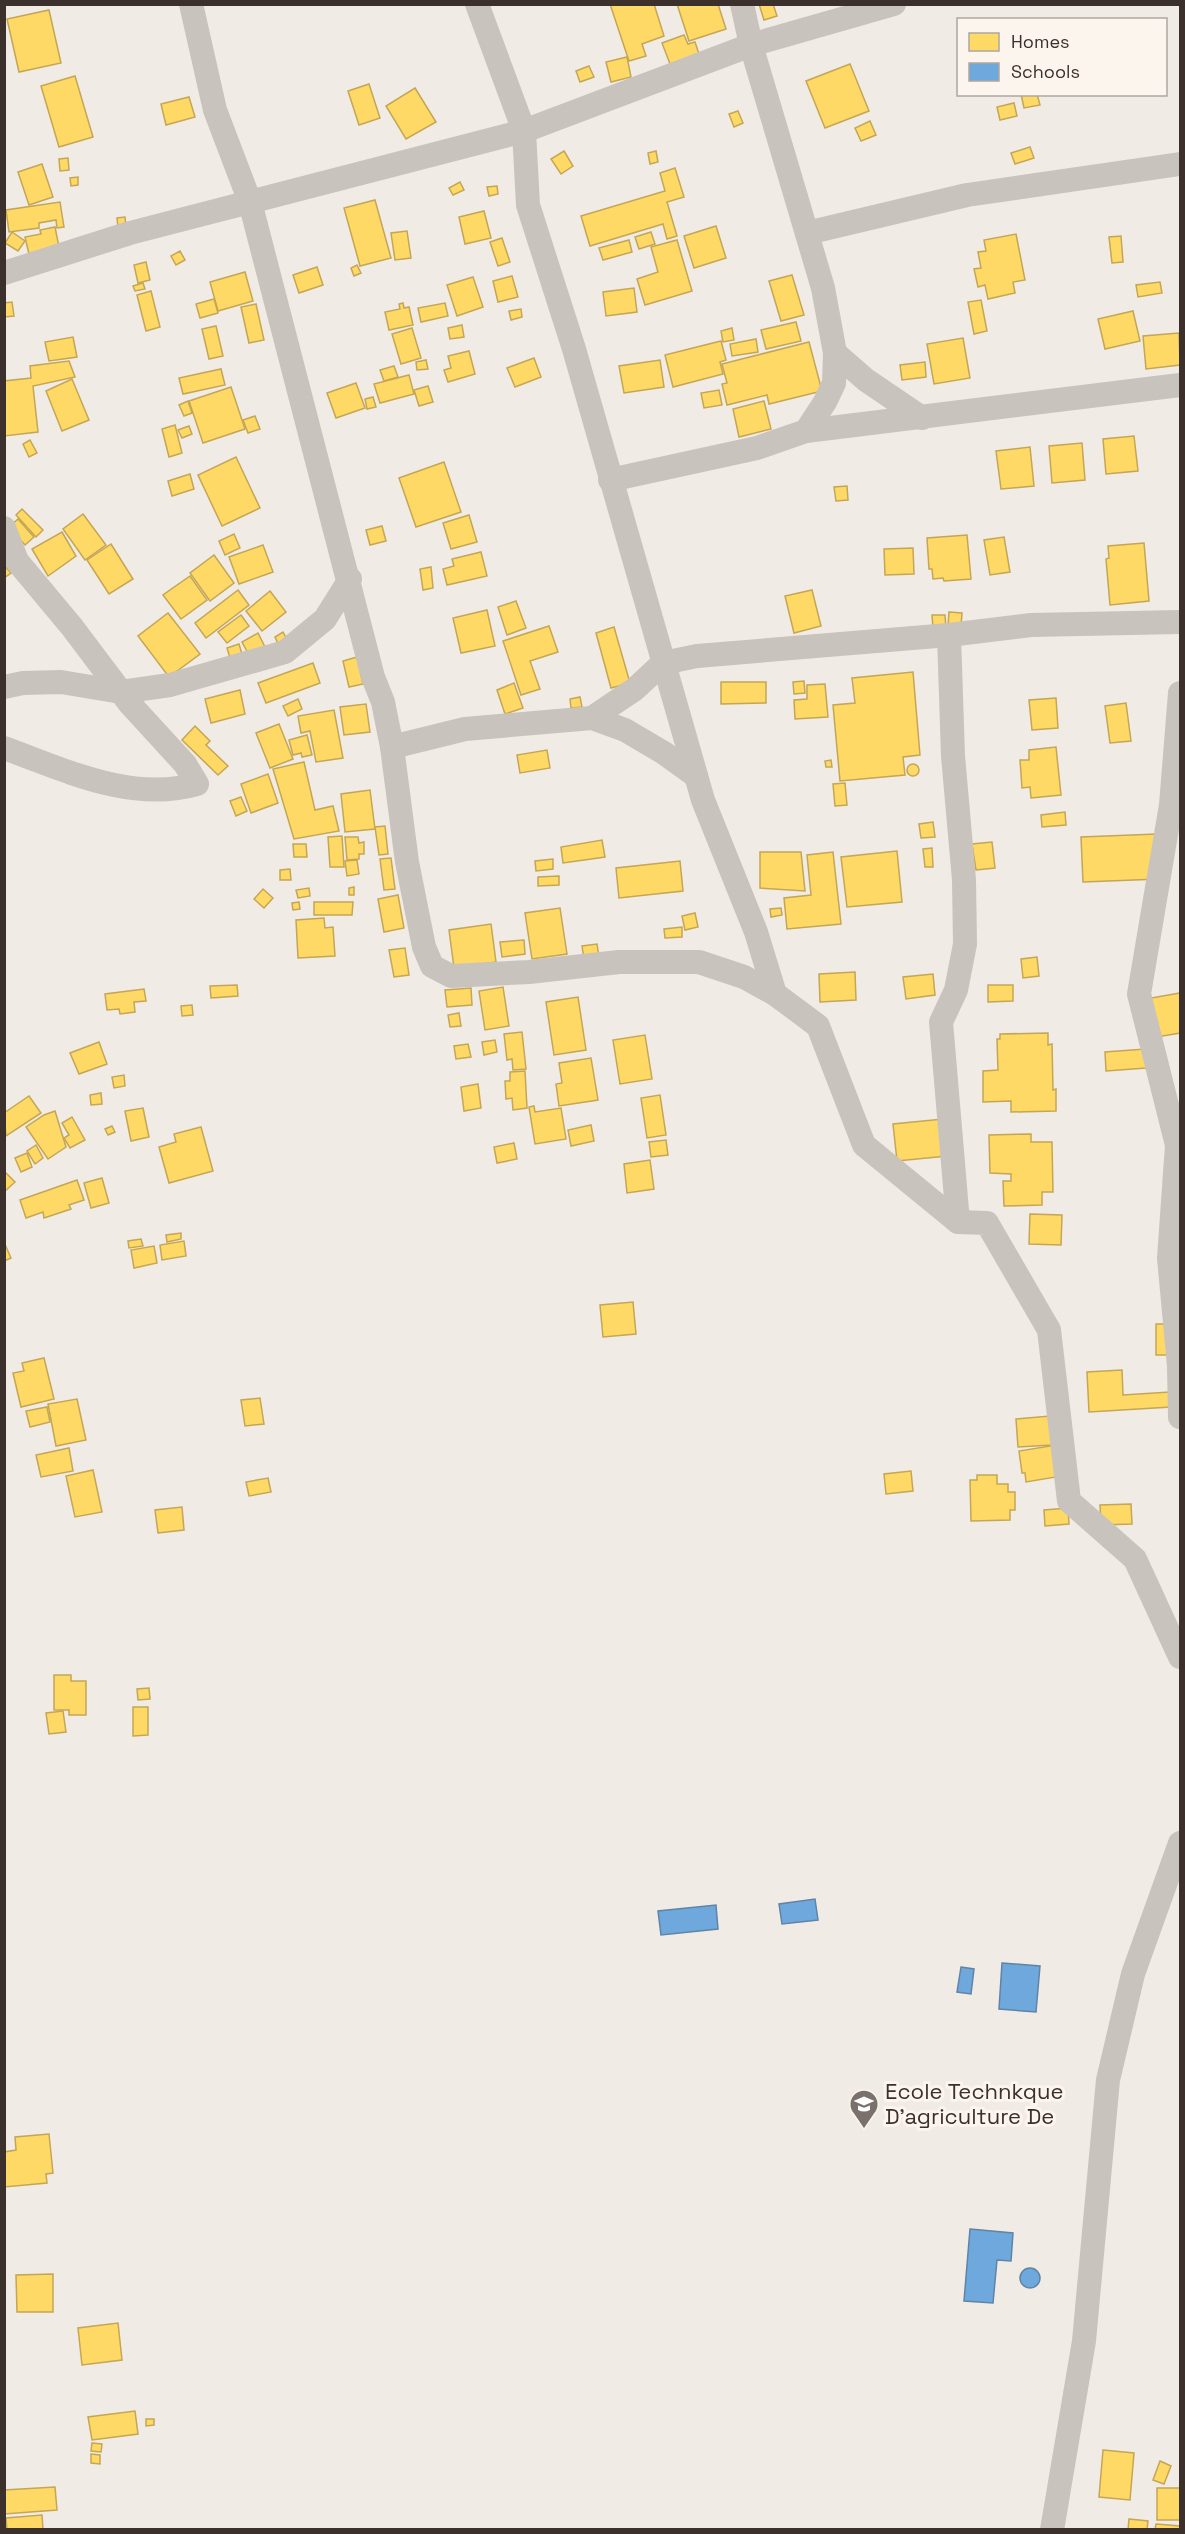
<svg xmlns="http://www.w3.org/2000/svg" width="1185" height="2534" viewBox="0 0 1185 2534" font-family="'Space Grotesk',sans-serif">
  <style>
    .homes { fill: #ffd966; stroke: #c4a654; stroke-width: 1.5 }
    .schools { fill: #6fa8dc; stroke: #5f84a7; stroke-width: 1.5 }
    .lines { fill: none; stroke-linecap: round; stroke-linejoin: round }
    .minor { stroke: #c9c3be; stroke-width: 24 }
    .labels { text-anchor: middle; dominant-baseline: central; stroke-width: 6; stroke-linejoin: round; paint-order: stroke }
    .poi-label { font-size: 22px; fill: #3b302b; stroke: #fbf5ee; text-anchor: start }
  </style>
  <rect width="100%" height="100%" fill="#f0ebe5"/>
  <!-- homes -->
  <g class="homes">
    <polygon points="610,4 654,4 664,36 642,44 646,56 629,61"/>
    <polygon points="677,4 718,4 726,29 689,41"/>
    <polygon points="759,4 773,4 777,16 764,20"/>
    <polygon points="49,10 61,63 19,72 7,19"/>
    <polygon points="684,35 688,44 695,42 700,57 672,69 662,43"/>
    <polygon points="627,57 631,77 611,82 606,62"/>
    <polygon points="850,64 869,111 825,128 806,81"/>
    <polygon points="589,66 594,77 580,82 576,71"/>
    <polygon points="75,76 93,137 59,147 41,86"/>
    <polygon points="369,84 380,118 359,125 348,91"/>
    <polygon points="415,88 436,122 406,139 386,106"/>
    <polygon points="1021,94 1037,94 1040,105 1024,108"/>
    <polygon points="189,97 195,117 166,125 161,104"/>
    <polygon points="1014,103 1017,116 1000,120 997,107"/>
    <polygon points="738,111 743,123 734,127 729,114"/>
    <polygon points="870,121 876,135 861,141 855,128"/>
    <polygon points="1030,147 1034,158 1015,164 1011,153"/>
    <polygon points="564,151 573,166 561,174 551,159"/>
    <polygon points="656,151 658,162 650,164 648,153"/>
    <polygon points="68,158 69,170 60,171 59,159"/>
    <polygon points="42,164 53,197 29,205 18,172"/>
    <polygon points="675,168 684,197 667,202 677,236 667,239 663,224 590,246 581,216 665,191 660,173"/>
    <polygon points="78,177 78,185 71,186 70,178"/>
    <polygon points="460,182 464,190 453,195 449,188"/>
    <polygon points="497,186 498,194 489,196 487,187"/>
    <polygon points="375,200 391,258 360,266 344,208"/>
    <polygon points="60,202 64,227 57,228 56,220 39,223 39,228 9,232 6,210"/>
    <polygon points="484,211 491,238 465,244 459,217"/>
    <polygon points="125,217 126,227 118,228 117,218"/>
    <polygon points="716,226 726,258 694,268 684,236"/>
    <polygon points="55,227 59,247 29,254 25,237 41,234 40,230"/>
    <polygon points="407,231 411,258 395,260 391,233"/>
    <polygon points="12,232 25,241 18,251 5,243"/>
    <polygon points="651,232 655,244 639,249 635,237"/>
    <polygon points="1016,234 1025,280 1013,282 1015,293 988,299 985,285 978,287 974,269 981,268 978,252 986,251 984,240"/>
    <polygon points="1121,236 1123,262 1112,263 1109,237"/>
    <polygon points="502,238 510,262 498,266 490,242"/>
    <polygon points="629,240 632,252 603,260 599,248"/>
    <polygon points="677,240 692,291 645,305 637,279 658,272 651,247"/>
    <polygon points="180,251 185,260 176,265 171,256"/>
    <polygon points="146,262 150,280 138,283 134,265"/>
    <polygon points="357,265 361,273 354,276 351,268"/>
    <polygon points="317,267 323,285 299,293 293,275"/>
    <polygon points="245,272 253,301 218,311 210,282"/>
    <polygon points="792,275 804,315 781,321 769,281"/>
    <polygon points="512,276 518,297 498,302 493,281"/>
    <polygon points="473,277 483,307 457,316 447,285"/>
    <polygon points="1160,282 1162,293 1138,297 1136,285"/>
    <polygon points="143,283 145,289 135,291 133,286"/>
    <polygon points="634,288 637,312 606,316 603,292"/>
    <polygon points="151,291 160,327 146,331 137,295"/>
    <polygon points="214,299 218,313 200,318 196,304"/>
    <polygon points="981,300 987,331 974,334 968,302"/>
    <polygon points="12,302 14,316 4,317 4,303"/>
    <polygon points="403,303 404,308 409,307 413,325 389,330 385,312 400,309 399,304"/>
    <polygon points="445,303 448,316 421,322 418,308"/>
    <polygon points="256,304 264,340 249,343 241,307"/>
    <polygon points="521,309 522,317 511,320 509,311"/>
    <polygon points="1133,311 1140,341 1105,349 1098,319"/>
    <polygon points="796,322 801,341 766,349 761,330"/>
    <polygon points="462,325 464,337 450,339 448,328"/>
    <polygon points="216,326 223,356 209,359 202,329"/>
    <polygon points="412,328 421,358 401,364 392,334"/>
    <polygon points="732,328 734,340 723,342 721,331"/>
    <polygon points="1179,333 1180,365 1146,369 1143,336"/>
    <polygon points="73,337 77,357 49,361 45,342"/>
    <polygon points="963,338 970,378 934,384 927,344"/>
    <polygon points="756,339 758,352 732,356 730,344"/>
    <polygon points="721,341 726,360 720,362 723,374 673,387 665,355"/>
    <polygon points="809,342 822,391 769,404 767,395 727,405 722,384 727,383 722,364"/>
    <polygon points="469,351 475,374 448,382 444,370 451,368 448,356"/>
    <polygon points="534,358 541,377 515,387 507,368"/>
    <polygon points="426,360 428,369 417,370 416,362"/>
    <polygon points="660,360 664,387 624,393 619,366"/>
    <polygon points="69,361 75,377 33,386 38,432 4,436 4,381 31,378 30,366"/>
    <polygon points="925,362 926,377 902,380 900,365"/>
    <polygon points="394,366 398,377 384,381 380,370"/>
    <polygon points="221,369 225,385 183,394 179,378"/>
    <polygon points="409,375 414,394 380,403 374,384"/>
    <polygon points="72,379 89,420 62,431 46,391"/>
    <polygon points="356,383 365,408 336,418 327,393"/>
    <polygon points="428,386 433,402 419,406 414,390"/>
    <polygon points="231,387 245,429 203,443 189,401"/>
    <polygon points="719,390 722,405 704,408 701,393"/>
    <polygon points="373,397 376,407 367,409 365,399"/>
    <polygon points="188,401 192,413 184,416 179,405"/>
    <polygon points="764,401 771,429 739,437 733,409"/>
    <polygon points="255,416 260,429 248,433 243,420"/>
    <polygon points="175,425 182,453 169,457 162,429"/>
    <polygon points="189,426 192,434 182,438 178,430"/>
    <polygon points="1134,436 1138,471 1106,474 1103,439"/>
    <polygon points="30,440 37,453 29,457 23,444"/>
    <polygon points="1082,443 1085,480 1052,483 1049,446"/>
    <polygon points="1030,447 1034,486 1001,489 996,451"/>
    <polygon points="236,457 260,508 222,526 198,475"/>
    <polygon points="444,462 461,512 416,527 399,478"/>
    <polygon points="190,474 194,489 172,496 168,481"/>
    <polygon points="847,486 848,500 836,501 834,487"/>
    <polygon points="22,509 43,530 36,537 16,515"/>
    <polygon points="83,514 106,545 85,560 63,529"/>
    <polygon points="469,515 477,542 451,549 443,523"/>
    <polygon points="18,519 34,537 25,545 9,527"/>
    <polygon points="382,526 386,541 370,545 366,530"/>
    <polygon points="62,532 76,556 48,576 32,549"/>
    <polygon points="234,534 240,548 225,555 219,541"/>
    <polygon points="967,535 971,579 944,581 943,578 933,579 932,569 929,569 927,538"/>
    <polygon points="1004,537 1010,572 990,575 984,540"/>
    <polygon points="1144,543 1149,601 1110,605 1106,559 1109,558 1108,546"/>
    <polygon points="111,544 133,579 109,594 87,560"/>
    <polygon points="263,545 273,572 239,584 229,557"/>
    <polygon points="913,548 914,574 885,575 884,549"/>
    <polygon points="481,552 487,576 447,585 443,569 454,566 452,559"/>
    <polygon points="214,555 234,583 210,601 190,573"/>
    <polygon points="4,565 11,573 4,578"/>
    <polygon points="431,567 433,588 423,590 420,569"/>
    <polygon points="190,576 207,600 181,619 163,595"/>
    <polygon points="238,590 249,605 206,638 195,623"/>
    <polygon points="812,590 821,626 794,633 785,596"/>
    <polygon points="270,591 286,612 262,631 246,611"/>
    <polygon points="516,601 526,628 507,635 498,607"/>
    <polygon points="487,610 495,646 461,653 453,618"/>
    <polygon points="949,612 962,613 961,627 948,626"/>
    <polygon points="168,613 200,654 169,677 138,636"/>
    <polygon points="241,615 249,626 227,643 218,632"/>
    <polygon points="932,615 945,615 946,629 933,629"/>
    <polygon points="549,626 558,652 530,661 540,689 521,695 503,641"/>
    <polygon points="614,627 630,683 611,688 596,633"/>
    <polygon points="283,632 288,641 279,646 275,637"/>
    <polygon points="258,633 265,647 249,655 242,642"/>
    <polygon points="239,644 242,654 230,658 227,648"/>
    <polygon points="357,657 363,684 349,687 343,661"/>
    <polygon points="313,663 320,683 266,703 258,683"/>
    <polygon points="913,672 920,755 903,757 905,775 840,781 833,705 855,703 852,678"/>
    <polygon points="804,681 805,693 794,694 793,682"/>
    <polygon points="721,682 766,682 766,703 721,704"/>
    <polygon points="514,683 523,708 505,714 497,690"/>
    <polygon points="825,684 828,717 795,719 794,700 807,699 807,685"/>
    <polygon points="240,690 245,714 211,723 205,699"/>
    <polygon points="580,697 582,707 571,708 570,699"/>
    <polygon points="1056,698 1058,728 1032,730 1029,700"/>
    <polygon points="298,699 302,709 288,716 283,706"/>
    <polygon points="1126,703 1131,741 1110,743 1105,706"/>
    <polygon points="366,704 370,732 344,735 340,707"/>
    <polygon points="334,710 343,758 316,762 310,731 301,733 298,716"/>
    <polygon points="279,724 293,759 270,768 256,733"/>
    <polygon points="195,726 210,741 206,745 228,766 218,775 182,740"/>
    <polygon points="307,735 312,755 302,757 301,753 293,755 289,740"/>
    <polygon points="1056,747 1061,795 1031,798 1030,787 1022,788 1020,760 1029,760 1029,750"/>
    <polygon points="547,750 550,768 520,773 517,755"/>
    <polygon points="831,760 832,767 826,767 825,761"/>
    <polygon points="304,762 315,810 333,806 339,831 294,839 273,769"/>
    <circle cx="913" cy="770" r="6"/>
    <polygon points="268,774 278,803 251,813 241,784"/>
    <polygon points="845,783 847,805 835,806 833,784"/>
    <polygon points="370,790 375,829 345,832 341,794"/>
    <polygon points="241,797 247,811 236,816 230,801"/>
    <polygon points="1065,812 1066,825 1042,827 1041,815"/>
    <polygon points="933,822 935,837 921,838 919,824"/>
    <polygon points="385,826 388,854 379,855 375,827"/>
    <polygon points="1157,834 1159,879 1083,882 1081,837"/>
    <polygon points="342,836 344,867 330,867 328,837"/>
    <polygon points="345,837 358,837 359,843 364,842 364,854 359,854 359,859 347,860"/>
    <polygon points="602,840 605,857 563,863 561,847"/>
    <polygon points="992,842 995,868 976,870 972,844"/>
    <polygon points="293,844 306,844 307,857 294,857"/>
    <polygon points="932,848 933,867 925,867 923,849"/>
    <polygon points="897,851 902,902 847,907 841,857"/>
    <polygon points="760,852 801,852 805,891 760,888"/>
    <polygon points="833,852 841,924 787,929 784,898 811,895 807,855"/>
    <polygon points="391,858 395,889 384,890 380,859"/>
    <polygon points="553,859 553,869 536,871 535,861"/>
    <polygon points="357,860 359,874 347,876 345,861"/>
    <polygon points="680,861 683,891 619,898 616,868"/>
    <polygon points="290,869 291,880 280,880 280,870"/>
    <polygon points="559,876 559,885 538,886 538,877"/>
    <polygon points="354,887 354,895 349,895 349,888"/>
    <polygon points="309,888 310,896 298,898 296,890"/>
    <polygon points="263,889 273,898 264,908 254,899"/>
    <polygon points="398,895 404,928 384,932 378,899"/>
    <polygon points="299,902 300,909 293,910 292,903"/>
    <polygon points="314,902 353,902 352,915 314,915"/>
    <polygon points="560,908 567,954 532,959 525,913"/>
    <polygon points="781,908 782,915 771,917 770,909"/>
    <polygon points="695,913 698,927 685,930 682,916"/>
    <polygon points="324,918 325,928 333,927 335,956 298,958 296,920"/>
    <polygon points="491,924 496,962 454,968 449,930"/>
    <polygon points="682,927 682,937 665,938 664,929"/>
    <polygon points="524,940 525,954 502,957 500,942"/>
    <polygon points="597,944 599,957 584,959 582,946"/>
    <polygon points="405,948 409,975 394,977 389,950"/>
    <polygon points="1037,957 1039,976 1023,978 1021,959"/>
    <polygon points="855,972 856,1000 820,1002 819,974"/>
    <polygon points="933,974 935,995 906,999 903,977"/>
    <polygon points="237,985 238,996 211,998 210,986"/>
    <polygon points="988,985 1013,985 1013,1001 988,1002"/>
    <polygon points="503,987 509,1026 485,1030 479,991"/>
    <polygon points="471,988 472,1005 447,1007 445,990"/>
    <polygon points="144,989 146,1001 134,1002 135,1012 120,1014 119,1009 107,1010 105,994"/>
    <polygon points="1180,993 1180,1033 1157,1037 1151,998"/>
    <polygon points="578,997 586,1050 554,1055 546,1002"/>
    <polygon points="192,1005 193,1015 182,1016 181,1006"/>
    <polygon points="459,1013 461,1026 450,1027 448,1015"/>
    <polygon points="522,1032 526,1069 513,1070 512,1059 507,1060 504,1034"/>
    <polygon points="1048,1033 1048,1045 1052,1044 1053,1090 1056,1089 1056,1111 1011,1112 1011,1101 983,1102 983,1071 998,1070 997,1039 1000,1039 1000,1034"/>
    <polygon points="645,1035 652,1079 620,1084 613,1040"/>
    <polygon points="495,1040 497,1052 484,1055 482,1042"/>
    <polygon points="99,1042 107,1064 79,1074 70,1053"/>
    <polygon points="468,1044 471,1057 456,1059 454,1046"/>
    <polygon points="1145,1049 1146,1068 1106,1071 1105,1052"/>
    <polygon points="591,1058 598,1100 559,1106 556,1084 562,1083 559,1063"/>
    <polygon points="525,1071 527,1108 513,1110 512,1098 506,1099 505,1081 510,1081 510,1072"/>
    <polygon points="124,1075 125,1086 114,1088 112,1077"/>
    <polygon points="478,1084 481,1108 464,1111 461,1087"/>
    <polygon points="101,1093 102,1104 91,1105 90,1095"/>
    <polygon points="660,1095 666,1135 647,1138 641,1098"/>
    <polygon points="29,1096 41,1113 6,1136 4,1113"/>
    <polygon points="534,1106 535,1112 561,1108 566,1139 535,1144 529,1107"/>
    <polygon points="143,1108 149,1137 131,1141 125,1111"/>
    <polygon points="55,1111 66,1147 48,1159 26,1127 44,1115"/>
    <polygon points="72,1117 85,1140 70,1148 64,1138 69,1135 62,1123"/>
    <polygon points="943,1119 947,1156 897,1161 893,1124"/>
    <polygon points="591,1125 594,1141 571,1146 568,1130"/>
    <polygon points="112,1126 115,1132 108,1135 105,1129"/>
    <polygon points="201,1127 213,1171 169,1183 159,1147 176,1142 174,1134"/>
    <polygon points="1031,1134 1031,1142 1052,1142 1053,1192 1042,1192 1042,1205 1004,1206 1003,1181 1011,1181 1011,1174 990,1173 989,1135"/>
    <polygon points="666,1140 668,1155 651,1157 649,1142"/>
    <polygon points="514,1143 517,1159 497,1163 494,1147"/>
    <polygon points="36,1145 43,1158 35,1164 27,1151"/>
    <polygon points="27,1153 32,1167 21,1172 15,1158"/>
    <polygon points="650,1160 654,1189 627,1193 624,1164"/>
    <polygon points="4,1171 15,1182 4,1192"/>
    <polygon points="102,1178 109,1203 91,1208 84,1183"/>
    <polygon points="77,1180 84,1200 69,1205 71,1209 44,1218 43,1212 26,1218 20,1200"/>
    <polygon points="1030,1214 1062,1215 1061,1245 1029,1244"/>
    <polygon points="181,1233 181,1239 167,1242 166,1235"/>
    <polygon points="141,1239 143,1246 129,1248 128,1241"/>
    <polygon points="184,1241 186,1256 162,1260 160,1245"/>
    <polygon points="4,1242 11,1258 4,1261"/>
    <polygon points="154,1246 157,1263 134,1268 131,1250"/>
    <polygon points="633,1302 636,1334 603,1337 600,1305"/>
    <rect x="1156" y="1324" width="12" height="31"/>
    <polygon points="44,1358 54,1399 21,1407 13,1373 24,1371 22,1363"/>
    <polygon points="1122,1370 1123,1395 1170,1392 1171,1407 1089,1412 1087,1372"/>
    <polygon points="260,1398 264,1424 245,1426 241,1400"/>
    <polygon points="77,1399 86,1440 56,1446 48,1404"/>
    <polygon points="47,1407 50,1422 30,1427 26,1411"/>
    <polygon points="1050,1416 1052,1445 1018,1447 1016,1419"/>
    <polygon points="1056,1445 1062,1476 1026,1482 1025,1473 1022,1473 1019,1451"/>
    <polygon points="69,1448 73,1471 41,1477 36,1455"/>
    <polygon points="93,1470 102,1512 75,1517 66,1476"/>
    <polygon points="911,1471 913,1491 886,1494 884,1474"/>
    <polygon points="977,1475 997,1475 997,1484 1008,1484 1008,1492 1015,1492 1015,1510 1010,1510 1010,1520 971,1521 970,1480 977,1480"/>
    <polygon points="268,1478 271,1492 249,1496 246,1482"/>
    <polygon points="1131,1504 1132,1524 1101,1525 1100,1505"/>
    <polygon points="182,1507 184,1530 158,1533 155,1510"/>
    <polygon points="1068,1508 1069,1524 1045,1526 1044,1510"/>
    <polygon points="54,1675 71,1675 71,1681 86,1681 86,1715 69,1715 69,1710 54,1710"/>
    <polygon points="149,1688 150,1699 138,1700 137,1689"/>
    <polygon points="133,1707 148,1707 148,1735 133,1736"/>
    <polygon points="63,1711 66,1732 49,1734 46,1713"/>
    <polygon points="49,2134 53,2173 46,2174 47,2183 4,2187 4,2152 16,2150 15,2137"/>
    <polygon points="53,2274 53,2312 17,2312 16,2275"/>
    <polygon points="118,2323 122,2360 82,2365 78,2328"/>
    <polygon points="135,2411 138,2434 92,2440 88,2417"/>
    <polygon points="146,2419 154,2419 154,2425 146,2426"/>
    <polygon points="92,2443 102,2444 101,2452 91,2451"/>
    <polygon points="1103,2450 1134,2453 1130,2500 1099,2497"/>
    <polygon points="91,2454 100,2455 100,2464 91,2463"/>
    <polygon points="1160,2461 1171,2466 1164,2484 1153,2480"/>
    <polygon points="55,2487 57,2510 4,2514 4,2490"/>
    <rect x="1157" y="2488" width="23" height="32"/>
    <polygon points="42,2515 43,2530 7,2530 6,2518"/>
    <polygon points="1129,2519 1148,2521 1147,2530 1128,2530"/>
    <polygon points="1156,2524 1180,2526 1180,2530 1155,2530"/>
  </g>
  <!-- schools -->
  <g class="schools">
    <polygon points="815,1899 818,1920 782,1924 779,1904"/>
    <polygon points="716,1905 718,1929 661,1935 658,1911"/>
    <polygon points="1002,1963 1040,1966 1036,2012 999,2009"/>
    <polygon points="961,1967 974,1969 971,1994 957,1992"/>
    <polygon points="970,2229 1013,2233 1011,2261 997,2260 993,2303 964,2301"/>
    <circle cx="1030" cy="2278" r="10"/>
  </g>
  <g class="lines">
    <!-- minor -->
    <g class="minor">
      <polyline points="191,4 215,110 250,202 373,677 383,702 392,747 407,862 424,947 432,966 451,976 529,972 619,962 699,962 744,977 775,994 818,1026 864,1145 958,1222 987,1223 1049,1330 1069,1501 1135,1559 1180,1657"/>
      <polyline points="477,4 524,131 528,205 574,349 703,800 756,932 775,994"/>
      <polyline points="742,4 751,45 823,288 835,353 834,383 825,402 806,431"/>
      <polyline points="807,233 967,195 1180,164"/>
      <polyline points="4,273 130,233 524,131 751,45 894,4"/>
      <polyline points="835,353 866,380 922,418"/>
      <polyline points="610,480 757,448 806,431 1180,385"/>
      <path d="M 4,528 L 17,561 L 72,627 L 130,704 L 185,764 L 197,784 C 132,803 65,770 4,748"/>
      <polyline points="949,635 953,756 964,880 965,944 956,990 941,1022 958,1222"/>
      <polyline points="4,687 23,683 61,682 121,692 170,685 285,652 325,619 350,579"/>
      <polyline points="1180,693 1171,805 1139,994 1177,1145 1169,1258 1179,1366 1180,1417"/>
      <polyline points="592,718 635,689 663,663 697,656 949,635 1031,625 1180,622"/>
      <polyline points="392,747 465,729 592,718 625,730 664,753 696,776"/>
      <polyline points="1052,2530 1084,2341 1108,2080 1133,1974 1180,1843"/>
    </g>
  </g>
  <!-- icons -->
  <defs>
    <g id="university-pin" transform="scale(1.5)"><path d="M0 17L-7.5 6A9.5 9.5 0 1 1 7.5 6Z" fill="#7a716c" stroke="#fbf5ee"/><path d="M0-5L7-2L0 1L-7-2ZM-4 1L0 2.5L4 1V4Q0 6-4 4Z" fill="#fff"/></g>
  </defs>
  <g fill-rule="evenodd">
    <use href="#university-pin" x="864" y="2104"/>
  </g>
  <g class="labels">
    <!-- poi labels -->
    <g class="poi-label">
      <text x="885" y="2091">Ecole Technkque<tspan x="885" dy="25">D'agriculture De</tspan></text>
    </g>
  </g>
  <!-- border -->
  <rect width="1185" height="2534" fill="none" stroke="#3b302b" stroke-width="12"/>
  <!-- legend -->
  <rect x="957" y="18" width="210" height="78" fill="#fbf5ee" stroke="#aea6a0" stroke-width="1.5"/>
  <rect x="969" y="33" width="30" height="18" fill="#ffd966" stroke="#aea6a0" stroke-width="1.5"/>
  <text x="1011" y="48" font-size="18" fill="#3b302b">Homes</text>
  <rect x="969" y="63" width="30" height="18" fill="#6fa8dc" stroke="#aea6a0" stroke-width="1.5"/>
  <text x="1011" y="78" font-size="18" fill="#3b302b">Schools</text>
</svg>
